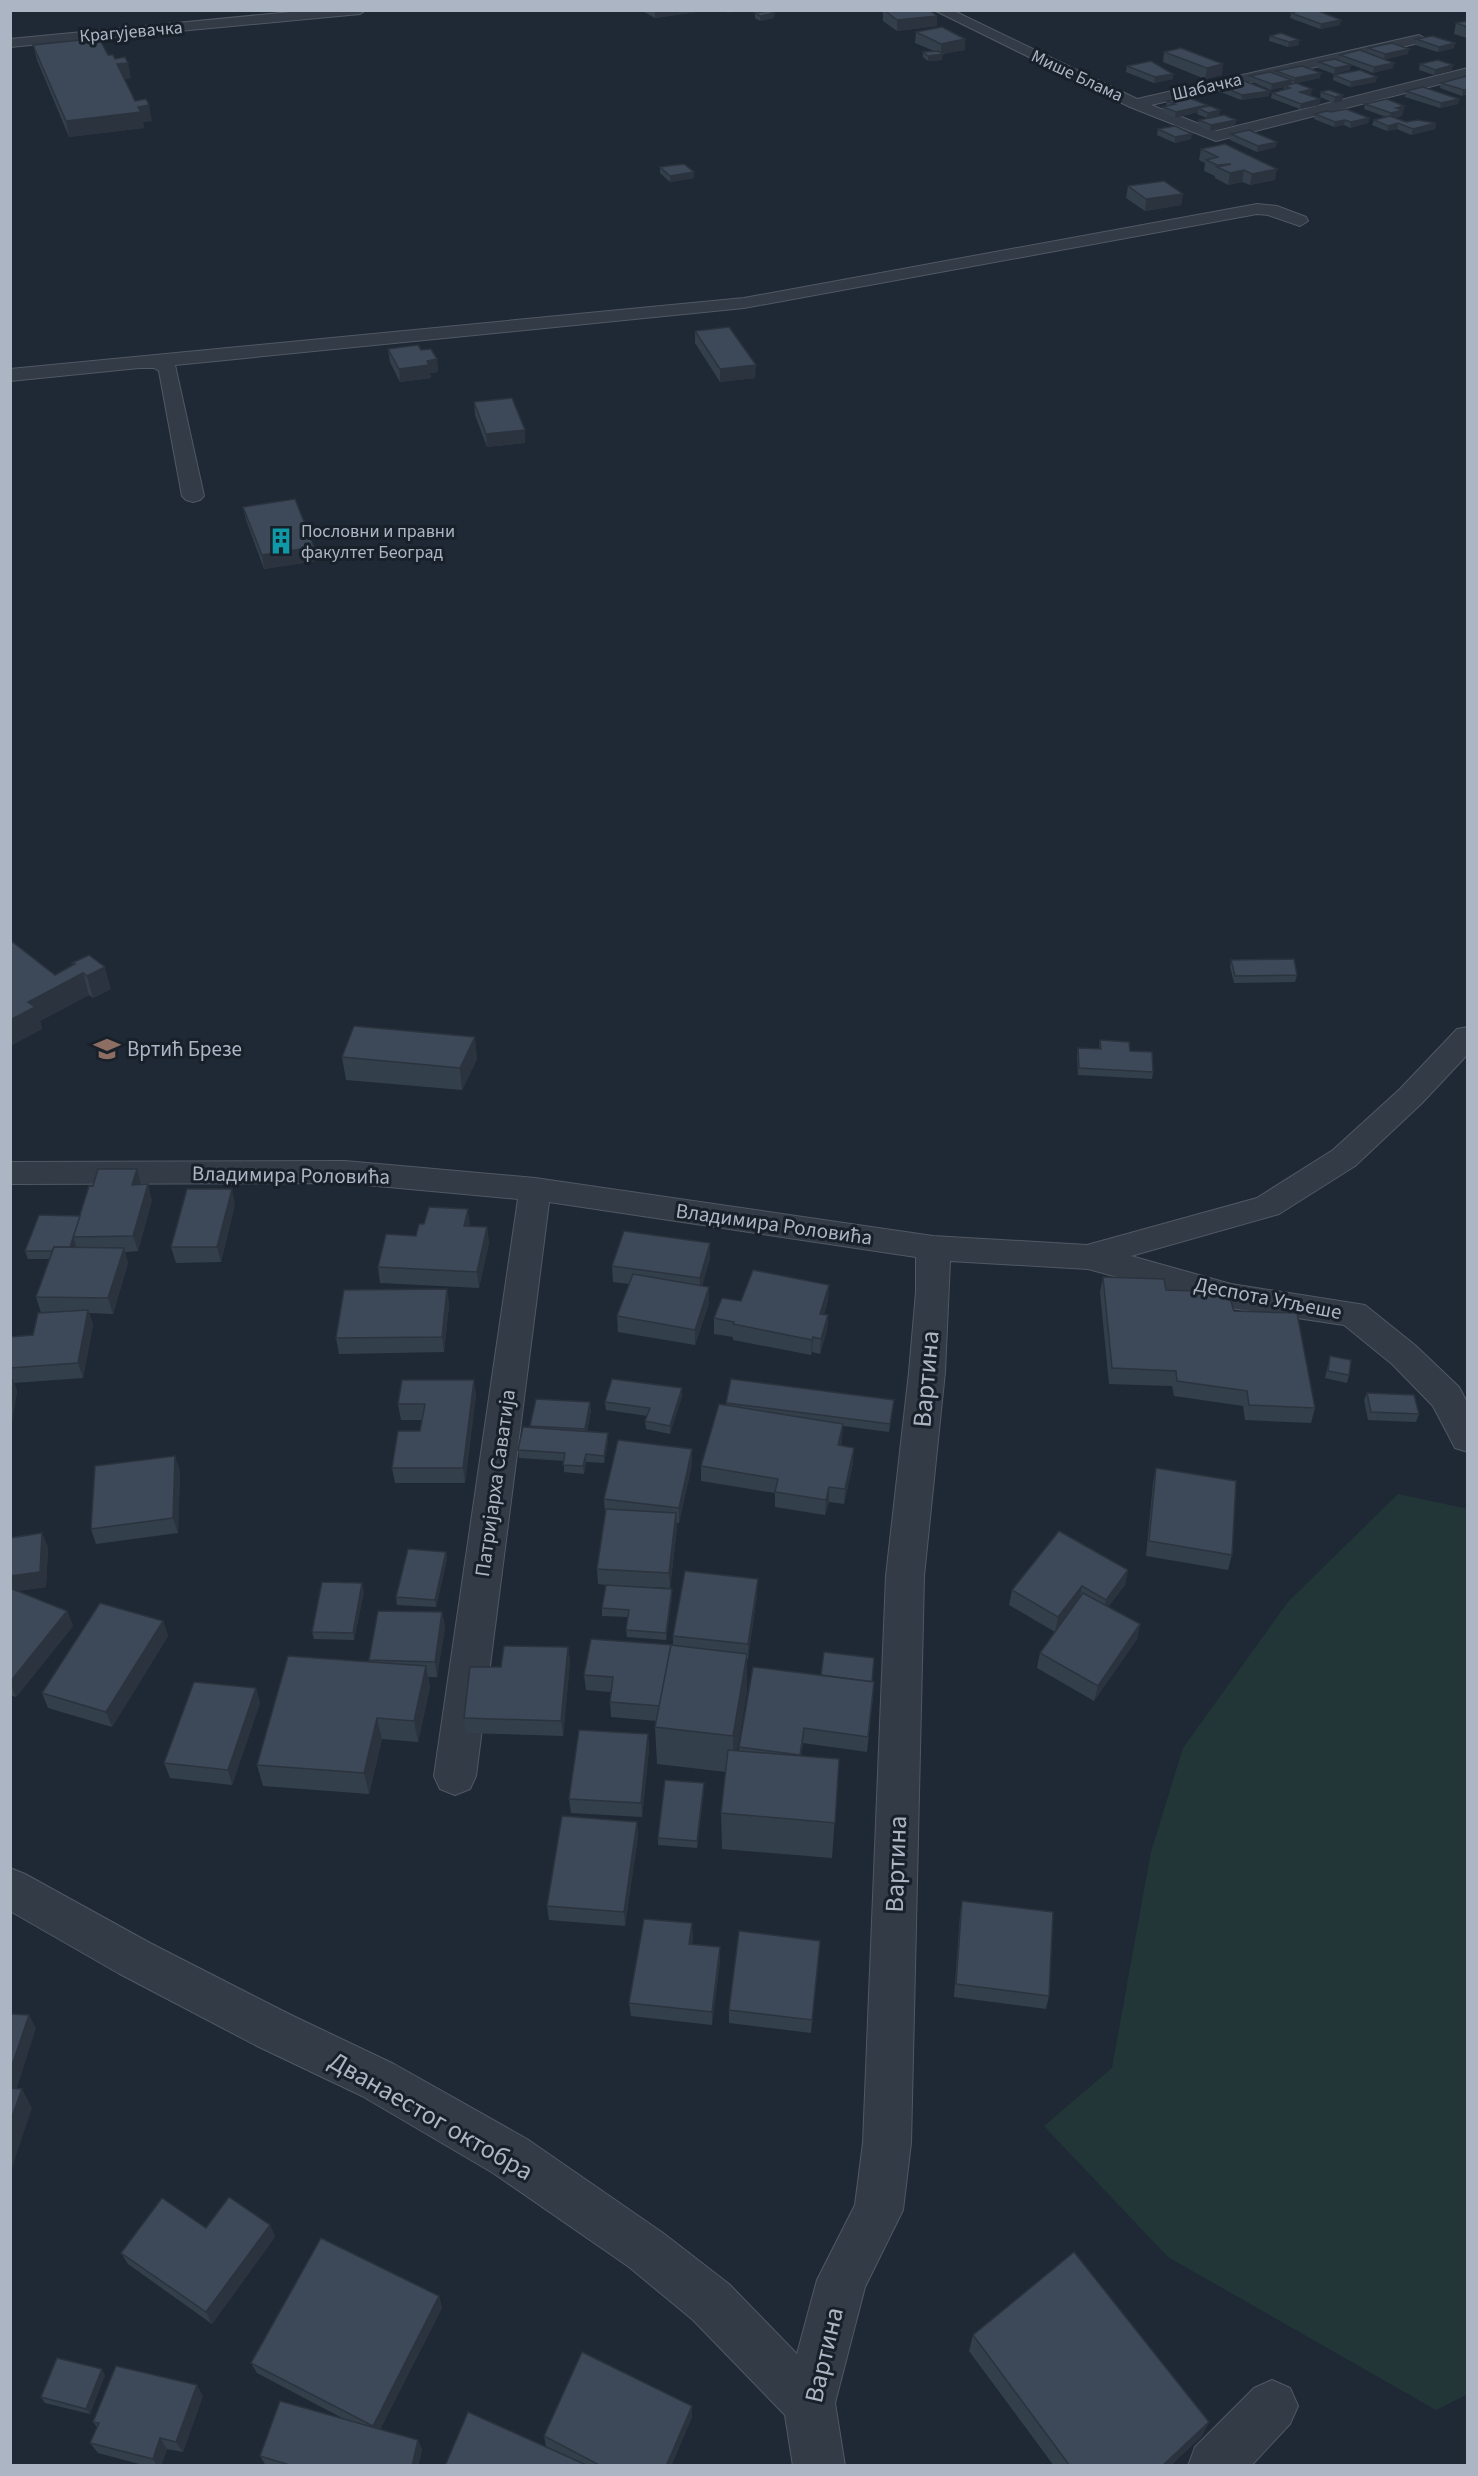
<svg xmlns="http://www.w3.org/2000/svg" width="1478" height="2476" viewBox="0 0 1478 2476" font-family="'Source Sans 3',sans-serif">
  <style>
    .green { fill: #223637 }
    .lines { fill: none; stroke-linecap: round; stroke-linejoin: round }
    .minor-casing { stroke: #505864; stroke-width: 2 }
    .minor { fill: #323b46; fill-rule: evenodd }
    .wall { fill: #343f4c }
    .shaded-wall { fill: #2b333e }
    .building { fill: #3d4958; stroke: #2b333e; stroke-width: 1.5 }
    .labels { text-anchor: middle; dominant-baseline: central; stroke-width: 6; stroke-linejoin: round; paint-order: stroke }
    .far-street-label { font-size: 18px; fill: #acb5c3; stroke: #18202a }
    .far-poi-label { font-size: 18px; fill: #acb5c3; stroke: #18202a; text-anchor: start }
    .poi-label { font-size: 21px; fill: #acb5c3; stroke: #18202a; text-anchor: start }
    .street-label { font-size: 21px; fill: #acb5c3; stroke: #18202a }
    .near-street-label { font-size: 26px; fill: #acb5c3; stroke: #18202a }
  </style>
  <rect width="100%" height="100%" fill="#1f2935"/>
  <!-- green -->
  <polygon class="green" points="1398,1494 1468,1509 1468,2394 1436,2410 1168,2257 1044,2126 1112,2068 1151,1852 1183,1748 1288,1602"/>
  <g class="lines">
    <!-- minor casing -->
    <g class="minor-casing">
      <g id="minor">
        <polygon points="312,10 366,10 360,14 10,47 10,39"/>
        <polygon points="934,10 952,10 1137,99 1419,35 1426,39 1419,43 1151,105 1217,131 1468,68 1468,77 1216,141 1130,107"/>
        <polygon points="1257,204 1277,206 1306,217 1308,221 1300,226 1268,215 1257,214 744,308 175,365 204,496 200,500 193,502 186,500 182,496 159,371 154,368 139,368 10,381 10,369 744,298"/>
        <polygon points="1468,1027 1468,1054 1422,1103 1355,1166 1279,1214 1131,1256 1231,1284 1365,1305 1416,1346 1459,1387 1468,1404 1468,1452 1455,1448 1433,1406 1392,1364 1344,1325 1231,1308 1088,1269 950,1261 945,1372 924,1576 911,2143 903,2210 865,2287 835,2403 845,2466 793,2466 785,2415 693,2320 629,2267 493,2173 362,2096 257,2046 118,1973 10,1911 10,1868 25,1874 150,1943 289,2014 394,2064 527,2139 663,2233 729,2284 797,2354 817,2280 855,2205 863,2143 886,1576 909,1372 916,1292 916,1257 549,1202 476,1776 470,1789 455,1795 440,1789 434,1776 518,1199 345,1183 10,1184 10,1162 345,1161 535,1178 933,1236 1087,1245 1257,1198 1333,1150 1400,1089 1457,1029"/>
        <polygon points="1272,2380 1290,2388 1298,2406 1290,2424 1251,2466 1188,2466 1195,2447 1254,2388"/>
      </g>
    </g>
    <!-- minor -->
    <use href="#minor" class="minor"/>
  </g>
  <!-- wall -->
  <g class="wall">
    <polygon points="641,10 696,10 696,12 655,18"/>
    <polygon points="883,11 937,26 897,31 883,21"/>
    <polygon points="755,13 774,13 774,18 760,21 755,18"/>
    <polygon points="1291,13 1340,25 1320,29 1290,18"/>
    <polygon points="1467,21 1467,38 1454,34 1456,23"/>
    <polygon points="916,32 965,50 942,54 942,60 928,61 923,57 923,52 934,51 915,43"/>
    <polygon points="1270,36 1299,45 1288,47 1269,41"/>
    <polygon points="1416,39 1454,48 1438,52 1415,45"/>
    <polygon points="33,45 108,55 115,59 131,78 125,79 135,101 152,121 143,122 144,128 69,137 37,60"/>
    <polygon points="1181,48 1222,75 1205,79 1163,62 1164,52"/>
    <polygon points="1368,48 1408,54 1385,59 1393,68 1373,73 1339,60 1340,55 1367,53"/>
    <polygon points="1319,62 1350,70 1334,74 1318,68"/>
    <polygon points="1420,64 1452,70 1434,75 1419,70"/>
    <polygon points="1127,66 1173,79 1154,83 1126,72"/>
    <polygon points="1276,71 1320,78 1297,83 1311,94 1308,95 1320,99 1319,105 1300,109 1271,98 1272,93 1283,90 1284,87 1271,90 1250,81 1250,76 1276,74"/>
    <polygon points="1334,75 1376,82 1350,87 1333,80"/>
    <polygon points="1467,76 1462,96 1440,88 1441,83"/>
    <polygon points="1219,85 1269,96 1241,100 1218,91"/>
    <polygon points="1406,91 1459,99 1458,104 1440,108 1405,97"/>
    <polygon points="1321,92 1343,95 1342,101 1334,103 1320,97"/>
    <polygon points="1167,101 1207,107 1210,106 1207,118 1197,114 1198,112 1175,118 1163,113 1163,107 1166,106"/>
    <polygon points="1365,104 1404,106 1402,116 1394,118 1406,122 1436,123 1435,129 1411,135 1397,129 1387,131 1372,125 1374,120 1386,117 1364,109"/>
    <polygon points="1331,112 1369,118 1368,123 1350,128 1344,125 1334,127 1314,119 1315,114"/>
    <polygon points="1199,120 1236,120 1235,125 1210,131 1198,126"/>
    <polygon points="1158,129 1191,139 1175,143 1157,135"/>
    <polygon points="1231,134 1276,147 1257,152 1230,140"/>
    <polygon points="1201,149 1275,180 1250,185 1242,182 1228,185 1215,178 1215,176 1204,171 1205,163 1199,160"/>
    <polygon points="660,167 694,172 694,178 670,182 660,173"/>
    <polygon points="1128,186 1183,194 1181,205 1145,211 1126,198"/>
    <polygon points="695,331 755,378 720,382 695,343"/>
    <polygon points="388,349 421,350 437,359 438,372 430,373 431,378 400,382 390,362"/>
    <polygon points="474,402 525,430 525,443 487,447 475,415"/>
    <polygon points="243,507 314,547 316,561 264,569 246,520"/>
    <polygon points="10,940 55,975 73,965 72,963 111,989 93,998 89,995 40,1021 42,1029 10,1046"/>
    <polygon points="1231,960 1297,975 1295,982 1234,983 1230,967"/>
    <polygon points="1100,1040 1130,1051 1153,1072 1152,1079 1078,1075 1077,1056 1078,1048 1099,1049"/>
    <polygon points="342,1057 477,1059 462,1090 346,1080"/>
    <polygon points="141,1185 152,1200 138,1251 125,1252 128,1263 113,1314 89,1313 93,1325 83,1378 14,1383 17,1391 10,1432 10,1337 33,1335 41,1313 36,1297 50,1259 28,1259 25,1251 80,1216"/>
    <polygon points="235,1204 221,1262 176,1263 171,1247"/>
    <polygon points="470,1224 469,1226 487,1227 489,1243 479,1288 380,1283 378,1267 416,1236"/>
    <polygon points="710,1258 702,1286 709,1303 695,1345 618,1332 617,1316 629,1284 613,1282 612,1266"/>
    <polygon points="1103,1277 1166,1290 1234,1311 1315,1408 1311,1423 1245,1420 1243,1406 1174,1396 1172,1386 1109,1384 1100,1292"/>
    <polygon points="447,1289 449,1305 444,1352 339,1354 336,1338"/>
    <polygon points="828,1300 824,1314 828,1315 827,1330 820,1354 812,1352 811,1355 733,1340 733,1337 714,1334 714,1318 741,1301"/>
    <polygon points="1330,1356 1349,1375 1347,1383 1325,1378"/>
    <polygon points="1367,1393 1419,1414 1416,1422 1368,1420 1364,1400"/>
    <polygon points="476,1395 465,1483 395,1483 392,1468 420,1431 422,1420 401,1420 398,1404"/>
    <polygon points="682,1396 670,1434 646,1429 645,1421 648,1416 606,1410 605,1402"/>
    <polygon points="726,1403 893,1407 889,1432 843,1426 841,1446 853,1463 844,1504 829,1502 825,1515 775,1507 775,1493 701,1481 701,1466 726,1406"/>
    <polygon points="591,1410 587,1432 608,1433 608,1441 604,1463 586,1462 584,1474 564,1472 564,1461 519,1458 518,1450 530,1428 530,1426"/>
    <polygon points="692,1464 679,1523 677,1523 677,1528 670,1588 629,1586 672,1589 672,1597 666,1640 627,1637 626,1630 628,1617 602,1616 602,1608 606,1585 598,1584 597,1569 605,1514 604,1499"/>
    <polygon points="1156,1468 1232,1555 1228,1570 1146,1556 1153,1483"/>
    <polygon points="180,1471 178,1533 96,1544 91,1529"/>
    <polygon points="42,1533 48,1548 46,1587 18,1591 67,1611 73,1626 16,1697 10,1695 10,1538"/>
    <polygon points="446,1552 447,1559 436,1607 397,1605 396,1597"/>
    <polygon points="1128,1570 1125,1585 1108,1607 1140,1624 1137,1639 1094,1701 1037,1668 1040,1653 1055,1632 1009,1605 1012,1590"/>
    <polygon points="364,1591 354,1640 314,1639 312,1632"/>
    <polygon points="757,1594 748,1659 747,1659 747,1691 737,1751 739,1751 739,1747 872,1682 873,1697 867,1752 803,1743 801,1756 839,1759 832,1858 722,1849 721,1813 726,1772 657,1764 655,1727 657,1721 611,1717 610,1702 611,1692 586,1690 584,1675 673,1645 673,1636"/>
    <polygon points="442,1612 445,1627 437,1677 428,1677 430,1687 418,1742 382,1739 369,1794 263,1786 257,1765 370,1662 369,1660"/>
    <polygon points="163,1621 168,1636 112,1727 48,1708 42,1693"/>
    <polygon points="568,1647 570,1662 563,1736 466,1733 464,1718 501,1667"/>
    <polygon points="256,1688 260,1703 232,1785 170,1778 164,1763"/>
    <polygon points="648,1734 649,1749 642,1817 571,1813 569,1799"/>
    <polygon points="704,1783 704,1791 697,1848 658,1845 658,1838"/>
    <polygon points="637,1822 638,1836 625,1926 549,1920 547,1906"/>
    <polygon points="962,1901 1049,1996 1046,2009 954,1997 960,1915"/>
    <polygon points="693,1937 692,1944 720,1947 720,1961 712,2025 631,2016 629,2003"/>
    <polygon points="819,1954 811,2033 729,2023 729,2010"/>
    <polygon points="270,2225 275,2237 212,2324 128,2264 121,2253 206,2228"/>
    <polygon points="439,2296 442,2308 380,2429 418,2440 422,2450 418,2466 266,2466 260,2456 344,2419 257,2373 251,2363"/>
    <polygon points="973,2335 1209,2422 1201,2437 1170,2466 1054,2466 969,2351"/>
    <polygon points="105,2375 90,2414 45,2403 41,2397"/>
    <polygon points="203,2396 183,2452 167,2449 161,2466 147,2466 98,2453 90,2443 97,2427 93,2422"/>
    <polygon points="692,2417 671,2466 445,2466 546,2447 544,2436"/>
  </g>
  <!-- shaded-wall -->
  <g class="shaded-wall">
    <polygon points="655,10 696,10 696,12 655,18"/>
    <polygon points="727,10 745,10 727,13"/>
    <polygon points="774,13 774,18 760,21 760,16"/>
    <polygon points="937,16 937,26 897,31 897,20"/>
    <polygon points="1341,20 1340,25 1320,29 1321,24"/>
    <polygon points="965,39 965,50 941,54 941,44"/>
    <polygon points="1299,40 1299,45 1288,47 1289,42"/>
    <polygon points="1455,43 1454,48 1438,52 1439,47"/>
    <polygon points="1409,49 1408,54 1384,60 1385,54"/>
    <polygon points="943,54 942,60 928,61 928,56"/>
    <polygon points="128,63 131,78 120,80 117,64"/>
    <polygon points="1394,63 1393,68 1373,73 1374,67"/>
    <polygon points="1223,64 1222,75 1205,79 1207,68"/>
    <polygon points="1351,65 1350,70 1334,74 1335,68"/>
    <polygon points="1453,65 1452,70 1434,75 1435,70"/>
    <polygon points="1321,73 1320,78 1294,84 1295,78"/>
    <polygon points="1173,74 1173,79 1154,83 1155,77"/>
    <polygon points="1377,77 1376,82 1350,87 1351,82"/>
    <polygon points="1292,80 1291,85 1284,86 1284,87 1271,90 1272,84"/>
    <polygon points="1312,89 1311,94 1299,97 1300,92"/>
    <polygon points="1467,89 1467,95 1462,96 1464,90"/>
    <polygon points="1270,91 1269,96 1241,100 1242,95"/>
    <polygon points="1343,95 1342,101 1334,103 1335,97"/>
    <polygon points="1320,99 1319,105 1300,109 1301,104"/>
    <polygon points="1459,99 1458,104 1440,108 1441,103"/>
    <polygon points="149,105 152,121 143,122 144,128 69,137 66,121"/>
    <polygon points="1207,105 1207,110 1198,108 1198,112 1175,118 1176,112"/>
    <polygon points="1404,106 1402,116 1389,118 1391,113 1396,108"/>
    <polygon points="1220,110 1219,116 1207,118 1208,113"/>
    <polygon points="1369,118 1368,123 1350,128 1351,122"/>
    <polygon points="1236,120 1235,125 1210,131 1211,125"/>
    <polygon points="1345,120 1344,125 1334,127 1335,122"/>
    <polygon points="1398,123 1397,129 1387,131 1388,126"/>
    <polygon points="1436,123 1435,129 1411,135 1413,129"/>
    <polygon points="1192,134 1191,139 1175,143 1175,137"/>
    <polygon points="1277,142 1276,147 1257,152 1258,146"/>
    <polygon points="1277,169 1275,180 1250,185 1252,174"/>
    <polygon points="1244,170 1242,182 1228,185 1230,173"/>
    <polygon points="694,172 694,178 670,182 670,176"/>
    <polygon points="1183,194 1181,205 1145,211 1146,199"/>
    <polygon points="437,359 438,372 430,373 431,378 400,382 399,369 427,361"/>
    <polygon points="756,365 755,378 720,382 720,369"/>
    <polygon points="525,430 525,443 487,447 486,434"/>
    <polygon points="314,547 316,561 264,569 262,555"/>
    <polygon points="105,967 111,989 93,998 87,976"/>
    <polygon points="83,973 89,995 40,1021 42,1029 10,1046 10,1020 28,1002"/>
    <polygon points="475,1037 477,1059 462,1090 460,1068"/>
    <polygon points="137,1169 141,1184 132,1185"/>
    <polygon points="148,1184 152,1200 138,1251 133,1236"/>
    <polygon points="232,1189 235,1204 221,1262 217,1247"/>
    <polygon points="468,1209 470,1224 466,1242 464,1226"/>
    <polygon points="487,1227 489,1243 479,1288 477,1272"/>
    <polygon points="73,1237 76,1245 71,1259 68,1252"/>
    <polygon points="710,1243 710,1258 700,1294 700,1278"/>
    <polygon points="124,1248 128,1263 113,1314 108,1298"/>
    <polygon points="829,1285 828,1300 819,1329 820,1314"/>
    <polygon points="709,1287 709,1303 695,1345 695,1330"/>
    <polygon points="447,1289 449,1305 444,1352 442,1337"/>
    <polygon points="88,1310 93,1325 83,1378 78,1363"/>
    <polygon points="828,1315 827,1330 820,1354 821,1339"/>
    <polygon points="813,1337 812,1352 811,1355 812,1340"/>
    <polygon points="11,1375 17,1391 10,1432 10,1378"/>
    <polygon points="474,1380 476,1395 465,1483 463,1468"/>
    <polygon points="682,1388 682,1396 670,1434 670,1426"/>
    <polygon points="590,1402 591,1410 586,1437 585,1429"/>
    <polygon points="843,1424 842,1439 837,1461 838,1445"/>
    <polygon points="608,1433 608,1441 604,1463 604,1456"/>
    <polygon points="854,1448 853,1463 844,1504 845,1489"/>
    <polygon points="692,1449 692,1464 679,1523 679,1508"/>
    <polygon points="586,1454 586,1462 584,1474 583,1466"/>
    <polygon points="175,1456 180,1471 178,1533 173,1518"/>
    <polygon points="829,1487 829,1502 825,1515 826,1500"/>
    <polygon points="676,1513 677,1528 670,1588 669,1573"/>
    <polygon points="42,1533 48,1548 46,1587 10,1592 10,1576"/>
    <polygon points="446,1552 447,1559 436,1607 435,1600"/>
    <polygon points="1128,1570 1125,1585 1102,1615 1106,1600"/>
    <polygon points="758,1579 757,1594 748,1659 748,1644"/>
    <polygon points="362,1583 364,1591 354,1640 353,1633"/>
    <polygon points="1082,1586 1079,1601 1055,1632 1058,1617"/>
    <polygon points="672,1589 672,1597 666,1640 666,1633"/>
    <polygon points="67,1611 73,1626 16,1697 10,1684 10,1682"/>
    <polygon points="442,1612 445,1627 437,1677 435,1662"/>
    <polygon points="163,1621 168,1636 112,1727 106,1712"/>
    <polygon points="1140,1624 1137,1639 1094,1701 1098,1686"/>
    <polygon points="568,1647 570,1662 563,1736 561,1721"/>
    <polygon points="747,1654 747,1691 733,1773 733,1736"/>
    <polygon points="426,1666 430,1687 418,1742 414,1721"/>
    <polygon points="256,1688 260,1703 232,1785 228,1770"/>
    <polygon points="377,1718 382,1739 369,1794 364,1773"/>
    <polygon points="804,1728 803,1743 799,1770 800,1755"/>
    <polygon points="648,1734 649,1749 642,1817 641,1803"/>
    <polygon points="704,1783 704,1791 697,1848 697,1841"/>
    <polygon points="637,1822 638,1836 625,1926 624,1912"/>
    <polygon points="692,1923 693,1937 690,1957 689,1944"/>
    <polygon points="820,1941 819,1954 811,2033 812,2020"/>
    <polygon points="720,1947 720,1961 712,2025 712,2012"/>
    <polygon points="29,2015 36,2028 14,2097 10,2091 10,2071"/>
    <polygon points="22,2089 32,2108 10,2173 10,2122"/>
    <polygon points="270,2225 275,2237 212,2324 206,2312"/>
    <polygon points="439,2296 442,2308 377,2436 373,2426"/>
    <polygon points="102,2369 105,2375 90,2414 86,2409"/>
    <polygon points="197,2385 203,2396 183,2452 176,2442"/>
    <polygon points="692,2406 692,2417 671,2466 666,2466"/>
    <polygon points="1209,2422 1201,2437 1170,2466 1162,2466"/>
    <polygon points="160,2438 167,2449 161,2466 157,2466 153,2459"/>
    <polygon points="418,2440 422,2450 418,2466 412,2466"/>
  </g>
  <!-- building -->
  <g class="building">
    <polygon points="884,10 929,10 937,16 897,20"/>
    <polygon points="1303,10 1316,10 1341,20 1321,24 1291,13"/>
    <polygon points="769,11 774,13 760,16 755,13"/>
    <polygon points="1467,21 1467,27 1456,23"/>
    <polygon points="942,27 965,39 941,44 916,32"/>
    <polygon points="1281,33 1299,40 1289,42 1270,36"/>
    <polygon points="1432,36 1455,43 1439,47 1416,39"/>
    <polygon points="99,38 108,55 113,55 115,59 125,57 128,63 117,64 135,101 146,99 149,105 138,107 141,112 66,121 33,45"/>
    <polygon points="1392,43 1409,49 1385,54 1368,48"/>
    <polygon points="1181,48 1223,64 1207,68 1164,52"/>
    <polygon points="1360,50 1394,63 1374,67 1340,55"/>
    <polygon points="938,51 943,54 928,56 923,52"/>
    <polygon points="1335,59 1351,65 1335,68 1319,62"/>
    <polygon points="1438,60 1453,65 1435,70 1420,64"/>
    <polygon points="1151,61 1173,74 1155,77 1127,66"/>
    <polygon points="1302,66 1321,73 1295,78 1276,71"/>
    <polygon points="1360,70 1377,77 1351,82 1334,75"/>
    <polygon points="1270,72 1292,80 1272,84 1250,76"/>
    <polygon points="1467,76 1467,89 1464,90 1441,83"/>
    <polygon points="1242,80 1270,91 1242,95 1219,85"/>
    <polygon points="1296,83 1312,89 1300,92 1320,99 1301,104 1272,93 1290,88 1284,86"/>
    <polygon points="1423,87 1459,99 1441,103 1406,91"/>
    <polygon points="1329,90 1343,95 1335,97 1321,92"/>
    <polygon points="1187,97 1207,105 1176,112 1163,107 1175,104 1167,101"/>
    <polygon points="1387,99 1404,106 1396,108 1403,110 1391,113 1365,104"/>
    <polygon points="1210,106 1220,110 1208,113 1198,108"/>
    <polygon points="1346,109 1369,118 1351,122 1345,120 1335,122 1315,114 1327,111 1331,112"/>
    <polygon points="1224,115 1236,120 1211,125 1199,120"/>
    <polygon points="1390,116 1406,122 1417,120 1436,123 1413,129 1398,123 1388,126 1374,120"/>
    <polygon points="1175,126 1192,134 1175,137 1158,129"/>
    <polygon points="1249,130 1277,142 1258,146 1231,134"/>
    <polygon points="1225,144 1277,169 1252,174 1244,170 1230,173 1217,167 1231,164 1217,165 1206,160 1218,157 1201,149"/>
    <polygon points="684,164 694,172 670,176 660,167"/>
    <polygon points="1164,181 1183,194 1146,199 1128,186"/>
    <polygon points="729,327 756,365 720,369 695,331"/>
    <polygon points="418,345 421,350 431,349 437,359 427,361 429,365 399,369 388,349"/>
    <polygon points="512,398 525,430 486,434 474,402"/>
    <polygon points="295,499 314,547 262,555 243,507"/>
    <polygon points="10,940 55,975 75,964 72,963 89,955 105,967 87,976 83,973 28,1002 35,1007 10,1020"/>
    <polygon points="1294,959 1297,975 1235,976 1231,960"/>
    <polygon points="354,1026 475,1037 460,1068 342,1057"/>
    <polygon points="1100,1040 1129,1042 1130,1051 1152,1052 1153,1072 1079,1068 1078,1048 1101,1049"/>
    <polygon points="98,1169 137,1169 132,1185 148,1184 133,1236 73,1237 89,1186 93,1186"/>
    <polygon points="187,1189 232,1189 217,1247 171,1247"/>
    <polygon points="429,1207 468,1209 464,1226 487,1227 477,1272 378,1267 386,1234 416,1236 419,1224 424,1224"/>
    <polygon points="39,1215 80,1216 70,1247 54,1247 52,1251 25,1251"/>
    <polygon points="624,1231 710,1243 700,1278 612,1266"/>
    <polygon points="54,1247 124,1248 108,1298 36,1297"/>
    <polygon points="753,1270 829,1285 820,1314 828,1315 821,1339 813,1337 812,1340 733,1324 734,1322 714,1318 722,1298 741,1301"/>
    <polygon points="633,1274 709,1287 695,1330 617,1316"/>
    <polygon points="1103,1277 1164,1279 1166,1290 1228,1292 1234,1311 1297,1313 1315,1408 1249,1405 1247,1391 1177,1381 1176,1371 1112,1368"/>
    <polygon points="447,1289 442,1337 336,1338 344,1290"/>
    <polygon points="88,1310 78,1363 10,1368 10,1337 33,1335 38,1313"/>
    <polygon points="1330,1356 1351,1360 1349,1375 1328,1371"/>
    <polygon points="612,1379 682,1388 670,1426 645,1421 650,1408 605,1402"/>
    <polygon points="731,1379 894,1400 890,1424 726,1403"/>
    <polygon points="402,1380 474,1380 463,1468 392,1468 398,1431 420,1431 425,1404 398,1404"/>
    <polygon points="1367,1393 1414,1395 1419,1414 1371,1412"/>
    <polygon points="536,1399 590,1402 585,1429 530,1426"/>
    <polygon points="719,1404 843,1424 838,1445 854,1448 845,1489 829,1487 826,1500 775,1492 778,1479 701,1466"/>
    <polygon points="523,1427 608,1433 604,1456 586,1454 583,1466 563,1465 565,1453 518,1450"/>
    <polygon points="618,1440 692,1449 679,1508 604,1499"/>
    <polygon points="175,1456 173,1518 91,1529 95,1466"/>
    <polygon points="1156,1468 1236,1481 1232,1555 1149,1541"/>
    <polygon points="606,1509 676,1513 669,1573 597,1569"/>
    <polygon points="1059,1531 1128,1570 1106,1600 1082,1586 1058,1617 1012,1590"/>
    <polygon points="42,1533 40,1572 10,1576 10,1538"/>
    <polygon points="408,1549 446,1552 435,1600 396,1597"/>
    <polygon points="685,1571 758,1579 748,1644 673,1636"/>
    <polygon points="322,1582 362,1583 353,1633 312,1632"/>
    <polygon points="606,1585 672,1589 666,1633 626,1630 629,1610 602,1608"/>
    <polygon points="10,1588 67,1611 10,1682"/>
    <polygon points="1083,1593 1140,1624 1098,1686 1040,1653"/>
    <polygon points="100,1603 163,1621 106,1712 42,1693"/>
    <polygon points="378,1611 442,1612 435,1662 369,1660"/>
    <polygon points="591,1639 673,1645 671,1645 660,1706 610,1702 613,1677 584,1675"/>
    <polygon points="671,1645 747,1654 733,1736 655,1727"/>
    <polygon points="504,1646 568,1647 561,1721 464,1718 470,1667 501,1667"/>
    <polygon points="824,1652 874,1658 872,1682 821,1675"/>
    <polygon points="288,1656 426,1666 414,1721 377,1718 364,1773 257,1765"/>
    <polygon points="753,1667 874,1682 868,1737 804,1728 800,1755 739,1747"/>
    <polygon points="194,1682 256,1688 228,1770 164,1763"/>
    <polygon points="579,1730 648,1734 641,1803 569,1799"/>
    <polygon points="728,1750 839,1759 835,1823 721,1813"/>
    <polygon points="665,1780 704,1783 697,1841 658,1838"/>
    <polygon points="562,1816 637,1822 624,1912 547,1906"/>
    <polygon points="962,1901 1053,1912 1049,1996 956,1984"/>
    <polygon points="644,1919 692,1923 689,1944 720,1947 712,2012 629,2003"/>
    <polygon points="739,1931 820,1941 812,2020 729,2010"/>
    <polygon points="10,2014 29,2015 10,2071"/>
    <polygon points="10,2088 22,2089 10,2122"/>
    <polygon points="229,2197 270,2225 206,2312 121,2253 162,2198 206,2228"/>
    <polygon points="321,2238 439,2296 373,2426 251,2363"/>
    <polygon points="1074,2252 1209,2422 1162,2466 1070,2466 973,2335"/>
    <polygon points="582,2352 692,2406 666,2466 601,2466 544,2436"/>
    <polygon points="57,2358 102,2369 86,2409 41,2397"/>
    <polygon points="116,2366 197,2385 176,2442 160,2438 153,2459 90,2443 99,2423 93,2422"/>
    <polygon points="280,2401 418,2440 412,2466 293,2466 260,2456"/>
    <polygon points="468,2412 584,2464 584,2466 445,2466"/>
  </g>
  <!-- icons -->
  <defs>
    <g id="building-bare" transform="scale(2.07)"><path d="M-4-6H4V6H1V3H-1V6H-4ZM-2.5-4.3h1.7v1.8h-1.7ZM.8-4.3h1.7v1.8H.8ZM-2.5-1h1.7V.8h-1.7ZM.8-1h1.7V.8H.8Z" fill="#0f9aa8" stroke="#18202a" stroke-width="2.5" paint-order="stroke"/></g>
    <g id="school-bare" transform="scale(2.07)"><path d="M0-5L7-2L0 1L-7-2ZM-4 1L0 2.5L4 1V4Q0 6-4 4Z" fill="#8d6e63" stroke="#18202a" stroke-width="2.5" paint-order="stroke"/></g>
  </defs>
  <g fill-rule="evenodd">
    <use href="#building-bare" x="281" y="541"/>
    <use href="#school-bare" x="107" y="1049"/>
  </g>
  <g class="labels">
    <!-- far-street labels -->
    <g class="far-street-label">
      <text transform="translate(131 32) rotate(-5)">Крагујевачка</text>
      <text transform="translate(1077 76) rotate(25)">Мише Блама</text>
      <text transform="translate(1207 87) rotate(-13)">Шабачка</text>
    </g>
    <!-- far-poi labels -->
    <g class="far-poi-label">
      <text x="301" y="531">Пословни и правни<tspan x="301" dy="21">факултет Београд</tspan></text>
    </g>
    <!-- poi labels -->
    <g class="poi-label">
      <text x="127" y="1049">Вртић Брезе</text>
    </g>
    <!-- street labels -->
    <g class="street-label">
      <text transform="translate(291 1175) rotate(1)">Владимира Роловића</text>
      <text transform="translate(774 1224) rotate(8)">Владимира Роловића</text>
      <text transform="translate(1268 1298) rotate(11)">Деспота Угљеше</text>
      <text transform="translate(495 1483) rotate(-82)">Патријарха Саватија</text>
    </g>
    <!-- near-street labels -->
    <g class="near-street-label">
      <text transform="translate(926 1379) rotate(-85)">Вартина</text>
      <text transform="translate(896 1864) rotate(-88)">Вартина</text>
      <text transform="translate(431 2116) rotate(30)">Дванаестог октобра</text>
      <text transform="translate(824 2355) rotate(-77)">Вартина</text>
    </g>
  </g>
  <!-- border -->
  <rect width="1478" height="2476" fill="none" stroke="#acb5c3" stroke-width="24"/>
</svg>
